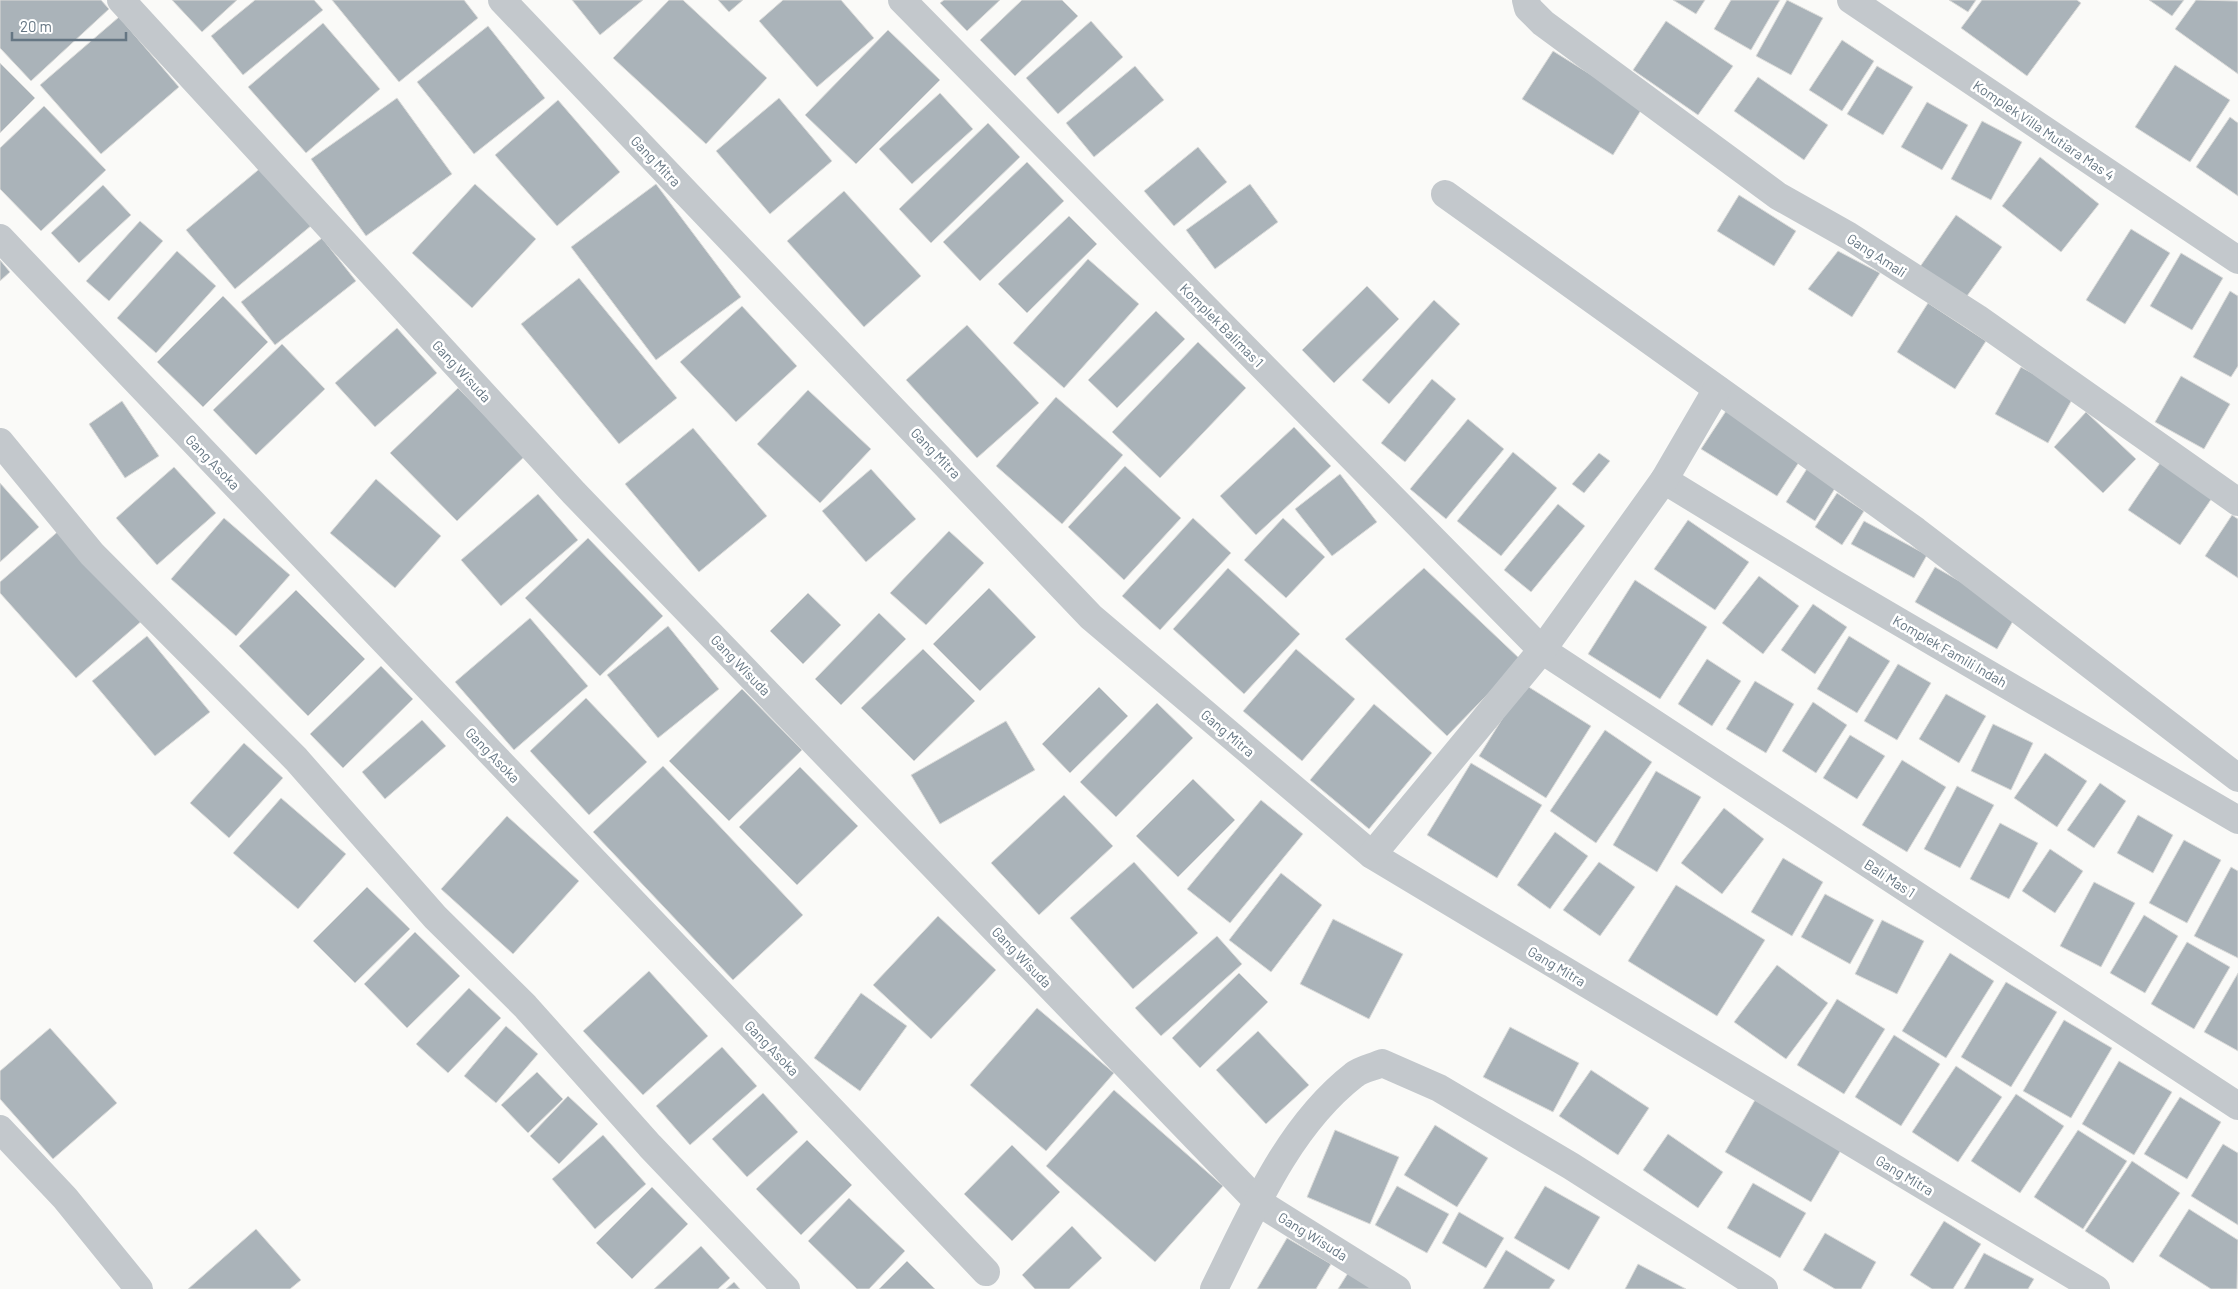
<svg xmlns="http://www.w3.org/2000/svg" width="2238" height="1289" viewBox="0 0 2238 1289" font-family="Barlow,sans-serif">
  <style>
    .building { fill: #aab3b9; stroke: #dcdcda }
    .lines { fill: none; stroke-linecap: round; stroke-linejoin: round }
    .minor { stroke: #c3c8cc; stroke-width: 28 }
    .labels { text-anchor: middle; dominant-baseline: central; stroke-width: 5; stroke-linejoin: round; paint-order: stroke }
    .street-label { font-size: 14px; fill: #657683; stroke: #fff }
  </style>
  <rect width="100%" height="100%" fill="#fafaf8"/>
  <!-- building -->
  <g class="building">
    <polygon points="0,0 101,0 109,9 31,81 0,48"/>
    <polygon points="172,0 237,0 202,32"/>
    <polygon points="255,0 314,0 323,10 243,75 211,36"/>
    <polygon points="332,0 464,0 478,18 399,82"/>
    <polygon points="572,0 643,0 600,35"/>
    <polygon points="669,0 683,0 767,78 706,144 613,58"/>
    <polygon points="718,0 743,0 729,12"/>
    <polygon points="783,0 841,0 874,38 817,87 759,21"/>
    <polygon points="944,0 1000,0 967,31 940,3"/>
    <polygon points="1022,0 1062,0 1078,16 1015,76 980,40"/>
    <polygon points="1673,0 1705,0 1696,14"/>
    <polygon points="1731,0 1780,0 1751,50 1714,29"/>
    <polygon points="1787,0 1823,18 1791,75 1756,56"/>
    <polygon points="1949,0 1976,0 1968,12"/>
    <polygon points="1982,0 2077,0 2081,3 2027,76 1961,28"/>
    <polygon points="2149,0 2184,0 2172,16"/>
    <polygon points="2196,0 2238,1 2238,74 2175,29"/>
    <polygon points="119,17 179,87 101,154 40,85"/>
    <polygon points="1091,21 1123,57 1058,114 1026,78"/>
    <polygon points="1666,21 1733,66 1698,115 1633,70"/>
    <polygon points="323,23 380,89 306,153 248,87"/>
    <polygon points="488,26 545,98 474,154 417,82"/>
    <polygon points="888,30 940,80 856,164 805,115"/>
    <polygon points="1842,40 1874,61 1842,111 1809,90"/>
    <polygon points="1553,51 1643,107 1613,155 1522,99"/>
    <polygon points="0,63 35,98 0,133"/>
    <polygon points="2175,65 2230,100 2190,162 2135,127"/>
    <polygon points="1135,66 1164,100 1094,157 1066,123"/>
    <polygon points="1877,66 1913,87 1883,135 1847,114"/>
    <polygon points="1758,77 1828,125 1804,160 1734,111"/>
    <polygon points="940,93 973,129 912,184 879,149"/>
    <polygon points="397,98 452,174 366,236 311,159"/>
    <polygon points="779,98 832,161 770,214 716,151"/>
    <polygon points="558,100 620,172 557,226 495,155"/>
    <polygon points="1927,102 1968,125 1942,170 1901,147"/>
    <polygon points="44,106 106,170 41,231 0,189 0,148"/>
    <polygon points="2230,117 2238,123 2238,196 2196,167"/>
    <polygon points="1982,121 2022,142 1991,200 1951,179"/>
    <polygon points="988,123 1020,157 931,243 899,209"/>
    <polygon points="1198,147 1227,182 1174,226 1144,191"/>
    <polygon points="2040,157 2099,204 2061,252 2002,206"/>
    <polygon points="1027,162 1064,201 980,281 943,242"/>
    <polygon points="263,166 312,225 235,289 186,230"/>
    <polygon points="475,184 536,239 472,308 412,253"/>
    <polygon points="656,184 741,297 656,360 571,247"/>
    <polygon points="1250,184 1278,222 1215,269 1186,230"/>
    <polygon points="103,185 131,215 79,263 51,233"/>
    <polygon points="844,191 921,276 864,327 787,241"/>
    <polygon points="1739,195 1796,231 1774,266 1717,231"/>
    <polygon points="1956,215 2002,247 1962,303 1917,271"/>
    <polygon points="1069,216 1097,244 1027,313 998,284"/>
    <polygon points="140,221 163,241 109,301 86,281"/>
    <polygon points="2131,229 2170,253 2125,324 2086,300"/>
    <polygon points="322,238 356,281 275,345 241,302"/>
    <polygon points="177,251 216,286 156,353 117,318"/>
    <polygon points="1838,251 1880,273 1852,317 1808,289"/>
    <polygon points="2181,253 2223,278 2192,330 2150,306"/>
    <polygon points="1088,259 1139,304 1064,388 1013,343"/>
    <polygon points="0,260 10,272 0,281"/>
    <polygon points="579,278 677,398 619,444 521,324"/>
    <polygon points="1367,286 1399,319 1334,383 1302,350"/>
    <polygon points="2230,291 2238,296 2238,366 2231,377 2193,357"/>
    <polygon points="223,296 268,342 203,407 157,362"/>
    <polygon points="1434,300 1460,324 1389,404 1362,380"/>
    <polygon points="1928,303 1986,341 1955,389 1897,352"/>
    <polygon points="742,306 797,366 736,422 680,362"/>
    <polygon points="1156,311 1185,339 1117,408 1088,380"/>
    <polygon points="967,325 1039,403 977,458 906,380"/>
    <polygon points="397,328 437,373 375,427 335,383"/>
    <polygon points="1198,342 1246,388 1160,478 1112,432"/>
    <polygon points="282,344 325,389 256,455 213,410"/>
    <polygon points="2021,367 2074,396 2048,443 1995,414"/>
    <polygon points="2181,376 2230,404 2204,449 2155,422"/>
    <polygon points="1432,379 1456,399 1405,462 1381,443"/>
    <polygon points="458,388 525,456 457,521 390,453"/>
    <polygon points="808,390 871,449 820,503 757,444"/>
    <polygon points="1056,397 1123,455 1062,524 996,466"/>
    <polygon points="122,401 159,456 125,478 89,424"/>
    <polygon points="1726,411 1801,459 1777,496 1701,449"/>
    <polygon points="2086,412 2136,459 2103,493 2054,447"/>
    <polygon points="1468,419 1504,449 1446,519 1410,489"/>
    <polygon points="1294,427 1331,466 1256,535 1220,496"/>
    <polygon points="693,428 767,516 699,572 625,484"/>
    <polygon points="1513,452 1557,488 1501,556 1457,521"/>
    <polygon points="1599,453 1610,461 1584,493 1572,484"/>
    <polygon points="2160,463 2212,498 2180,545 2128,510"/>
    <polygon points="1125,466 1181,518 1124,580 1068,527"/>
    <polygon points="174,467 216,513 157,565 116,518"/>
    <polygon points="1808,467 1837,485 1815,521 1786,502"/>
    <polygon points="871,469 916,519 866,562 822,511"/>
    <polygon points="1340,474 1377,522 1332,556 1295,509"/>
    <polygon points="376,479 441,536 395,588 330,533"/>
    <polygon points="0,483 39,527 0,562"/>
    <polygon points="1837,493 1864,511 1842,545 1815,527"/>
    <polygon points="538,494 578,540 501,606 461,560"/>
    <polygon points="1558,504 1585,526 1531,592 1504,570"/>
    <polygon points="2232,515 2238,519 2238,578 2205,556"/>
    <polygon points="224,518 290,575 236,636 171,579"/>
    <polygon points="1193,518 1231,553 1160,630 1122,596"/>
    <polygon points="1283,518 1325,557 1286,598 1244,560"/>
    <polygon points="1688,520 1749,562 1715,610 1654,569"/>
    <polygon points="1864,521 1927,555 1914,578 1851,544"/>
    <polygon points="62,528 144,619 76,678 0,593 0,582"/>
    <polygon points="949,531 984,563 926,625 890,593"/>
    <polygon points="588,538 663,616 600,676 525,598"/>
    <polygon points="1935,567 2017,614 1997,649 1915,602"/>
    <polygon points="1228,568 1300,634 1244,694 1173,629"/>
    <polygon points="1424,568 1521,660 1447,736 1345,639"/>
    <polygon points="1759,576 1799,606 1763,654 1722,623"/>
    <polygon points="1635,580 1707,627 1660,699 1588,654"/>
    <polygon points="989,588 1036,637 980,691 933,644"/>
    <polygon points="296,590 365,659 308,716 239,646"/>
    <polygon points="808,593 841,625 803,664 770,631"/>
    <polygon points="1813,604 1847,627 1815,674 1781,650"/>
    <polygon points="879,613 906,639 841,705 815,679"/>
    <polygon points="530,618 588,686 514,750 455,682"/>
    <polygon points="668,626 719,689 658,738 607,675"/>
    <polygon points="147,636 210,712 155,756 92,681"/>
    <polygon points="1849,636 1890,661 1857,713 1817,689"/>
    <polygon points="923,649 975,701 914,761 861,708"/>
    <polygon points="1296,649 1355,699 1302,761 1243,711"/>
    <polygon points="1707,659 1741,681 1712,726 1678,704"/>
    <polygon points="1898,664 1931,683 1897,740 1864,721"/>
    <polygon points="381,666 413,699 343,768 310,734"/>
    <polygon points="1755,681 1794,704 1766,753 1726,729"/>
    <polygon points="1524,684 1591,726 1546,798 1479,756"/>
    <polygon points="1099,687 1128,716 1070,773 1042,744"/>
    <polygon points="742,689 802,750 729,821 669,761"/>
    <polygon points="1946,694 1986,716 1959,763 1919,739"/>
    <polygon points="586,698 647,762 589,815 530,751"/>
    <polygon points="1813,702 1847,725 1816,773 1782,751"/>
    <polygon points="1157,703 1193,738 1116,817 1080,782"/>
    <polygon points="1374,704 1432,753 1369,829 1310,780"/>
    <polygon points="422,720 446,746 385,799 362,772"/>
    <polygon points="1006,721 1035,770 940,824 911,775"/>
    <polygon points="1993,724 2033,743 2011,790 1971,771"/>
    <polygon points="1605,730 1652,762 1596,843 1550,811"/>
    <polygon points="1850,735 1885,756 1857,799 1823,778"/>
    <polygon points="244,743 283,778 229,838 190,803"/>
    <polygon points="2045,753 2087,781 2057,827 2014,798"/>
    <polygon points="1902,760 1946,787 1907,852 1862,825"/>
    <polygon points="1471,763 1542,805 1497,878 1427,835"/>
    <polygon points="663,766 803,915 733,980 593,832"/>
    <polygon points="800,767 858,826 797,885 739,827"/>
    <polygon points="1656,771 1701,797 1657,872 1613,845"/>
    <polygon points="1193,779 1235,820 1178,877 1136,836"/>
    <polygon points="2100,783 2126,801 2094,848 2067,830"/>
    <polygon points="1957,786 1994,805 1960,868 1924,849"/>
    <polygon points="1064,795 1113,846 1039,915 991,863"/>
    <polygon points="281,798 346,854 298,909 233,853"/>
    <polygon points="1261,800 1303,834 1230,923 1187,889"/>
    <polygon points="1724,808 1764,839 1722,894 1681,863"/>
    <polygon points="2138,815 2173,835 2153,873 2117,853"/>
    <polygon points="507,816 579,881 513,954 441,889"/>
    <polygon points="2000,823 2038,843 2009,899 1970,879"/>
    <polygon points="1555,832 1588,856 1550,909 1517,885"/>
    <polygon points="2184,840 2221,860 2187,923 2149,903"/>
    <polygon points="2050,849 2083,871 2055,913 2022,891"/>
    <polygon points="1783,858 1823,882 1792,936 1751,912"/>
    <polygon points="1134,862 1198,933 1133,989 1070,918"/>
    <polygon points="1599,862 1635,887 1600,936 1563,910"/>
    <polygon points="2231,867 2238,871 2238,958 2194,936"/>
    <polygon points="1281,873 1322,905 1271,972 1229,940"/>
    <polygon points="2094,882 2135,903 2101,967 2060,946"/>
    <polygon points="1676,885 1765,940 1717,1016 1628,961"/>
    <polygon points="367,887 410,929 355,983 313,941"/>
    <polygon points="1825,894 1874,920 1850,964 1801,937"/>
    <polygon points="2144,915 2178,936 2145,993 2110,973"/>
    <polygon points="938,916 996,970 931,1039 873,985"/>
    <polygon points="1333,919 1403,954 1369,1019 1300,984"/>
    <polygon points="1882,920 1924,941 1897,994 1855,974"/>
    <polygon points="415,932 460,976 407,1028 364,984"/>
    <polygon points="1217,936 1242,964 1161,1036 1135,1008"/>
    <polygon points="2187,942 2230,967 2194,1029 2151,1004"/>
    <polygon points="1950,953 1994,981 1946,1058 1902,1031"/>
    <polygon points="1777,965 1828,1003 1786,1059 1734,1022"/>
    <polygon points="649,971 708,1036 643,1095 583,1031"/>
    <polygon points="1239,973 1268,1002 1200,1068 1172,1038"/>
    <polygon points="2238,973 2238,1051 2204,1032"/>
    <polygon points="2006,982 2057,1012 2011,1087 1961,1057"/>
    <polygon points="469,988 501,1018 448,1073 416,1044"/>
    <polygon points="861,993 907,1026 860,1091 814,1058"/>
    <polygon points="1837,999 1885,1029 1844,1094 1797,1065"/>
    <polygon points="1037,1008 1114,1073 1046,1151 970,1085"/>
    <polygon points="2064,1020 2112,1048 2071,1118 2023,1091"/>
    <polygon points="506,1026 538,1054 496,1103 464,1076"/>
    <polygon points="1510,1027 1579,1063 1553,1112 1483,1077"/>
    <polygon points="50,1028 117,1103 53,1159 0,1099 0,1071"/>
    <polygon points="1258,1031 1309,1085 1266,1124 1216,1070"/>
    <polygon points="1894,1035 1940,1064 1901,1126 1855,1097"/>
    <polygon points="722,1047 757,1086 690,1145 656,1106"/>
    <polygon points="2119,1061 2172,1092 2134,1155 2082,1124"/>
    <polygon points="1956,1066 2002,1097 1958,1162 1912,1132"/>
    <polygon points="1591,1070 1649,1108 1618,1155 1559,1116"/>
    <polygon points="537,1072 563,1099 528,1133 501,1105"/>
    <polygon points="1114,1090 1223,1186 1155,1262 1046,1166"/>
    <polygon points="763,1093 798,1132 747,1177 712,1139"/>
    <polygon points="2016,1094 2064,1126 2020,1193 1971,1161"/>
    <polygon points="568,1096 598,1124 559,1164 530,1136"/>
    <polygon points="2180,1097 2221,1122 2187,1179 2144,1154"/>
    <polygon points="1755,1100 1841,1150 1811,1202 1725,1152"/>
    <polygon points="1435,1125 1488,1158 1457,1207 1404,1175"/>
    <polygon points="1335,1130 1399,1157 1370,1224 1307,1197"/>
    <polygon points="2078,1130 2127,1161 2083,1229 2034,1197"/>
    <polygon points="1668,1134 1723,1172 1698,1208 1643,1170"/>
    <polygon points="603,1135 646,1184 595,1229 552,1179"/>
    <polygon points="807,1140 852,1185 801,1235 756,1189"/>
    <polygon points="2223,1144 2238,1153 2238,1225 2191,1196"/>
    <polygon points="1012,1145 1060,1192 1012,1241 964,1194"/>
    <polygon points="2132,1161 2180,1193 2133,1263 2085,1231"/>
    <polygon points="1753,1183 1806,1213 1780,1258 1727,1228"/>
    <polygon points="1397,1186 1449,1214 1427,1253 1375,1225"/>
    <polygon points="1545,1186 1600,1217 1569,1270 1514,1238"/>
    <polygon points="652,1187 688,1224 632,1279 596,1243"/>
    <polygon points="849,1198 905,1251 869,1289 857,1289 808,1241"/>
    <polygon points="2189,1209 2238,1240 2237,1289 2211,1289 2159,1256"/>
    <polygon points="1459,1212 1504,1238 1486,1268 1442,1243"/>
    <polygon points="1944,1221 1981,1244 1953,1289 1932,1289 1910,1275"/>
    <polygon points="1072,1226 1102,1258 1069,1289 1035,1289 1022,1275"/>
    <polygon points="256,1229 301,1280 290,1289 188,1289"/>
    <polygon points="1825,1233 1876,1262 1861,1289 1835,1289 1803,1270"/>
    <polygon points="1287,1238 1331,1264 1316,1289 1257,1289"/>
    <polygon points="701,1246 730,1278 718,1289 654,1289"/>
    <polygon points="1506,1250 1555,1280 1549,1289 1483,1289"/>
    <polygon points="1984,1253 2034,1279 2028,1289 1964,1289"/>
    <polygon points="907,1261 935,1289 879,1289"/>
    <polygon points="1638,1264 1686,1289 1625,1289"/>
    <polygon points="1348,1273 1376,1289 1338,1289"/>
    <polygon points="734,1282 740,1289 726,1289"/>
  </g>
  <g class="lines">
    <!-- minor -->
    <g class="minor">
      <polyline points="121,0 574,493 1258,1202 1397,1289"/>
      <polyline points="502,0 1091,617 1372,855 2096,1289"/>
      <polyline points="902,0 1542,650 2238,1106"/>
      <polyline points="1526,0 1528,8 1543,23 1778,196 1849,236 1977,318 2238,502"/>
      <polyline points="1851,0 2238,260"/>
      <polyline points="1445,194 1916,531 2238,778"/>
      <polyline points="0,238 986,1272"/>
      <polyline points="0,442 92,554 296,759 435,917 525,1006 650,1146 786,1289"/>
      <polyline points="1664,480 1831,582 2238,820"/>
      <polyline points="1372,855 1542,650 1664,480 1717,389"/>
      <polyline points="0,1129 65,1198 139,1289"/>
      <path d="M 1214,1289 C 1251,1215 1287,1127 1354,1075 C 1361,1069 1374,1067 1382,1063 L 1439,1088 L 1571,1166 L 1764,1289"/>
    </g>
  </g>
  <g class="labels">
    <!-- street labels -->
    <g class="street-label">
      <text transform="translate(2044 130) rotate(34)">Komplek Villa Mutiara Mas 4</text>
      <text transform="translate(656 161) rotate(46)">Gang Mitra</text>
      <text transform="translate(1877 255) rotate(33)">Gang Amali</text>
      <text transform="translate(1222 325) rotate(45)">Komplek Balimas 1</text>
      <text transform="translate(462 371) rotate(47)">Gang Wisuda</text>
      <text transform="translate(936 453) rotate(46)">Gang Mitra</text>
      <text transform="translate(213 462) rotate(46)">Gang Asoka</text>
      <text transform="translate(1950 651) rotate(30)">Komplek Famili Indah</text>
      <text transform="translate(741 665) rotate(46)">Gang Wisuda</text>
      <text transform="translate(1228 733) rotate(40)">Gang Mitra</text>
      <text transform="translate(493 755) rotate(46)">Gang Asoka</text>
      <text transform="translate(1890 878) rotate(33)">Bali Mas 1</text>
      <text transform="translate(1022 957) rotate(46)">Gang Wisuda</text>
      <text transform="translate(1557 966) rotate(31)">Gang Mitra</text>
      <text transform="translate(772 1048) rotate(46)">Gang Asoka</text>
      <text transform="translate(1905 1175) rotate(31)">Gang Mitra</text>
      <text transform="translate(1313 1236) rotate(32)">Gang Wisuda</text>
    </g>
  </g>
  <!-- scale -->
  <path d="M12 32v8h114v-8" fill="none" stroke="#657683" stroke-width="2.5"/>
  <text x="20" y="32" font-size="15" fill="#657683" stroke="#ffffff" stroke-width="4" paint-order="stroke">20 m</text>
</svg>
